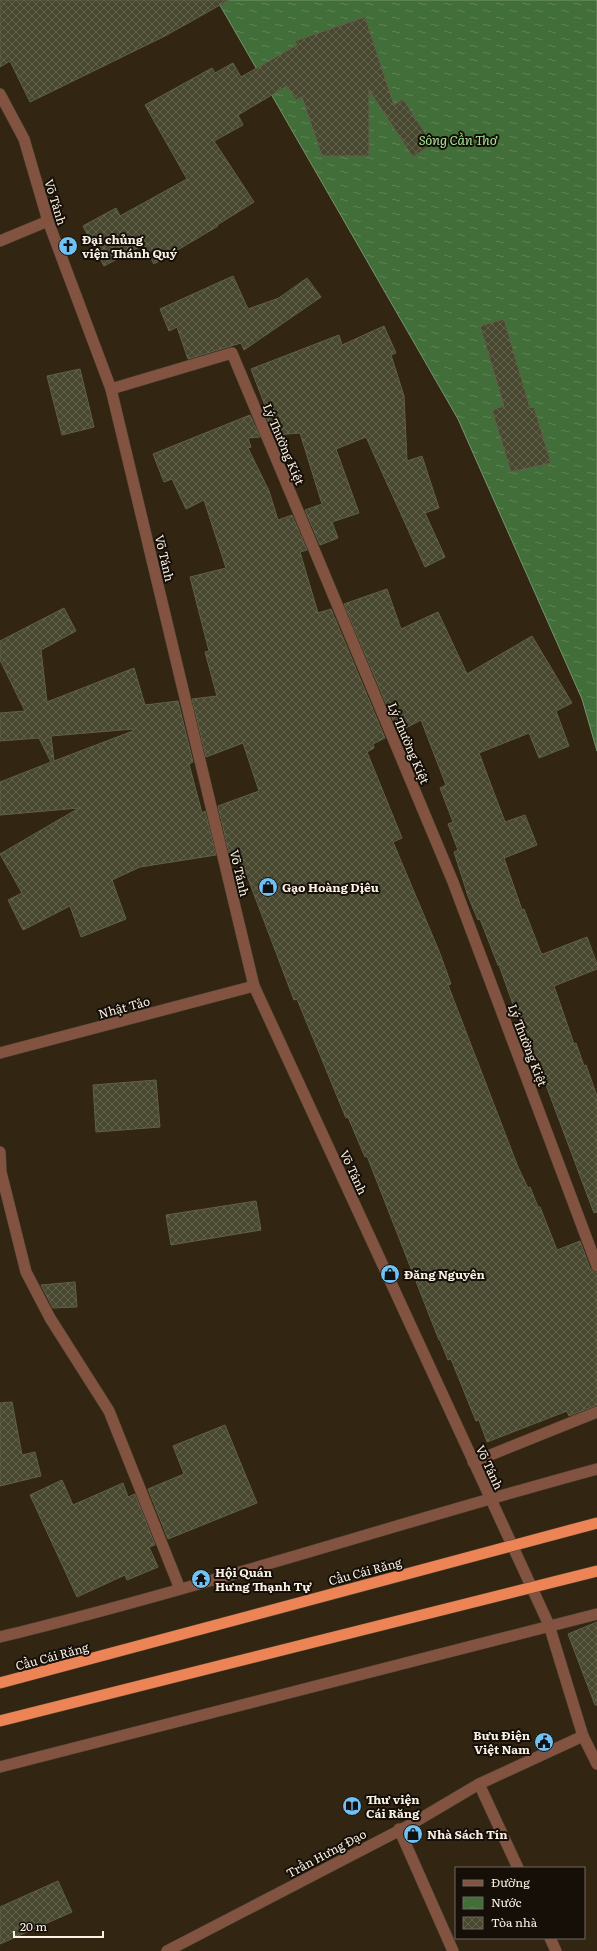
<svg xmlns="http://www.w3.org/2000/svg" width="597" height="1951" viewBox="0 0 597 1951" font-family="Literata,serif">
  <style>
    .water { fill: url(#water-ripples); stroke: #79956d }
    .building { fill: url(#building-cross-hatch); stroke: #606047; fill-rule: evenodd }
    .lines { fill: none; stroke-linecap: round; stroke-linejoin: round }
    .service-casing { stroke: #4e4230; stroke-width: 12 }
    .minor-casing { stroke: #4e4230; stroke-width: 12 }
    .tertiary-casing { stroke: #4e4230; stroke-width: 12 }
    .service { stroke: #815340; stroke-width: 11 }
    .minor { stroke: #815340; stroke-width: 11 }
    .tertiary { stroke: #815340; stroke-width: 11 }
    .trunk-bridge-casing { stroke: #4e4230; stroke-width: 12; stroke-linecap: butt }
    .trunk-bridge { stroke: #ec8456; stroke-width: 11 }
    .labels { text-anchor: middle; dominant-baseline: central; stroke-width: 4; stroke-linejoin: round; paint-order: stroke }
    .street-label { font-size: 12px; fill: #faf1e5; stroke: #150f07 }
    .poi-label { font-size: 12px; font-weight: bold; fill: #faf1e5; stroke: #150f07; text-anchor: start }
    .water-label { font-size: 13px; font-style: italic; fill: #a5e699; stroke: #150f07 }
  </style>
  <defs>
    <pattern id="water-ripples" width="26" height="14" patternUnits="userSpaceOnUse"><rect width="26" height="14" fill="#426e3a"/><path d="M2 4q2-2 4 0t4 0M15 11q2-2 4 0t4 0" fill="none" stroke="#5e8356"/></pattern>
    <pattern id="building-cross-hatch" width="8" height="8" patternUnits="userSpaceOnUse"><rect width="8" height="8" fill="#484830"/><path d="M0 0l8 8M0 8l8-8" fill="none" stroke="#63634e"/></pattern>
  </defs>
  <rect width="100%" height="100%" fill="#322512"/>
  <!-- water -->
  <polygon class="water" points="217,0 597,0 597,751 582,699 458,419"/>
  <!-- building -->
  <g class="building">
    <polygon points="0,0 229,0 165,36 30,102 10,61 0,67"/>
    <polygon points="365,17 394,105 403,99 432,144 413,157 369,90 369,156 322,156 302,97 296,100 287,86 238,115 243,125 214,141 254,202 217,225 218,226 154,264 143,245 104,266 83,226 116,208 120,216 187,179 145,105 212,68 215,73 233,63 241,77 297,45 295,41"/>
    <polygon points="233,276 248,309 279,298 307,278 321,297 244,350 241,343 188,359 177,327 169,331 160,309"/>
    <polygon points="504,319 530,408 534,407 551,463 511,472 492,410 504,406 480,326"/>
    <polygon points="384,326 396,353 391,355 404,396 407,461 422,456 439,508 425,513 445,557 425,567 366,437 336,449 359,513 332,522 338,538 320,545 305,510 322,504 300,433 274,435 263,409 266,408 251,369 339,335 342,345"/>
    <polygon points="80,369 94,427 62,435 47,376"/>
    <polygon points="250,415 260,437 248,438 251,447 248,448 269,491 278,520 292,515 307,550 300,552 318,613 331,609 385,738 373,744 374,748 367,752 402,838 393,842 439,951 451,984 448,985 518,1167 528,1188 530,1187 538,1207 540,1207 557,1250 580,1241 590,1268 597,1273 597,1405 569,1416 567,1411 487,1442 479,1420 476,1421 451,1359 448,1360 440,1340 439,1340 367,1156 365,1157 348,1117 346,1118 297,999 294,1000 238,852 229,853 218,806 259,791 243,743 206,757 192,699 217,696 205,652 209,651 190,577 226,568 204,500 186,509 172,479 164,482 153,454"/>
    <polygon points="387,589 401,629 438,612 467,674 532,636 572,703 556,711 569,746 539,758 529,733 479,753 505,822 525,815 537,845 504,858 522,910 524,909 541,953 543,954 587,937 597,964 597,969 554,986 574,1044 576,1043 584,1066 586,1065 597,1096 597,1212 594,1213 543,1077 541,1078 533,1054 531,1055 499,965 498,965 480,919 478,920 468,896 454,852 458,850 448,824 453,822 440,788 446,785 421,720 398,732 344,604"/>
    <path d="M 64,608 L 76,631 L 41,650 L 47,702 L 134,668 L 145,705 L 178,701 L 193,762 L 189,764 L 202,813 L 205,811 L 216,855 L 140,867 L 112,880 L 126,919 L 81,937 L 70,906 L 23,930 L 8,900 L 22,893 L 0,854 L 79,808 L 0,815 L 0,782 L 51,762 L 39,738 L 0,741 L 0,713 L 25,711 L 0,660 L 0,641 ZM 133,729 L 133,731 L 54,761 L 51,736 Z"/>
    <polygon points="156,1080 160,1127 96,1132 93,1085"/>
    <polygon points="256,1201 261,1230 171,1245 166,1215"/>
    <polygon points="75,1282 77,1307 53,1308 41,1285"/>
    <polygon points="12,1402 22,1455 35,1452 41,1476 0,1486 0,1403"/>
    <polygon points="225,1425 257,1503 168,1539 148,1489 184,1474 173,1446"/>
    <polygon points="62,1480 73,1505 123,1483 128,1497 135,1494 155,1545 149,1547 158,1567 127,1580 125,1575 77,1597 30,1495"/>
    <polygon points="597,1622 597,1705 595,1705 568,1634"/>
    <polygon points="58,1881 72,1912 0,1944 0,1907"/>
  </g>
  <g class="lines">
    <!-- service casing -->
    <g class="service-casing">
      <polyline id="service" points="0,241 48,221"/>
    </g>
    <!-- minor casing -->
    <g class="minor-casing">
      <g id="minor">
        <polyline points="0,94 24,139 48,221 111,389 254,986 549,1625 583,1736 597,1764"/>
        <polyline points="111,389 232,353 453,882 597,1266"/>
        <polyline points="0,1152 1,1172 26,1272 50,1318 109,1411 180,1589"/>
        <polyline points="473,1462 597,1412"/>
        <path d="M 0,1637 C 201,1588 397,1523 597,1469"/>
        <polyline points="0,1767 597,1614"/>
        <polyline points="479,1784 518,1868"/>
        <polyline points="399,1829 453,1951"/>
        <polyline points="550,1938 556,1951"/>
      </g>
    </g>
    <!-- tertiary casing -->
    <g class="tertiary-casing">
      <g id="tertiary">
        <polyline points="0,1053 254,986"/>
        <polyline points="167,1951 408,1826 479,1784 583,1736"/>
      </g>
    </g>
    <!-- service -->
    <use href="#service" class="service"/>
    <!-- minor -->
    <use href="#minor" class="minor"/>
    <!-- tertiary -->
    <use href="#tertiary" class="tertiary"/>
    <!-- trunk-bridge casing -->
    <g class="trunk-bridge-casing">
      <g id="trunk-bridge">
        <polyline points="0,1683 597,1523"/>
        <polyline points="0,1721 597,1571"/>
      </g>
    </g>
    <!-- trunk-bridge -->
    <use href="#trunk-bridge" class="trunk-bridge"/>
  </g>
  <!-- icons -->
  <defs>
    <g id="church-disc" transform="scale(1)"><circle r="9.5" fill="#70c1f4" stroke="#150f07"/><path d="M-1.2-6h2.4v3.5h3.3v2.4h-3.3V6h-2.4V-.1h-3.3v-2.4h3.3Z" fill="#111"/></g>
    <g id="shop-disc" transform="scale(1)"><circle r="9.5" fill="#70c1f4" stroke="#150f07"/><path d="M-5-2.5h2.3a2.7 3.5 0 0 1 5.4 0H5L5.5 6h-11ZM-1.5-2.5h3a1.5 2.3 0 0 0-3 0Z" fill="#111"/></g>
    <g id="temple-disc" transform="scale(1)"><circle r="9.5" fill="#70c1f4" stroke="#150f07"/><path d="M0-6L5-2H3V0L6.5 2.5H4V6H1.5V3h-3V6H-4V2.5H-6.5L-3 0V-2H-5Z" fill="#111"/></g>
    <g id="civic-disc" transform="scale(1)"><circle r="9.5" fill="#70c1f4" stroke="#150f07"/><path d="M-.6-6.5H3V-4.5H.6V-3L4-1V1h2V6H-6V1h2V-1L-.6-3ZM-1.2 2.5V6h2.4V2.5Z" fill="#111"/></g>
    <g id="library-disc" transform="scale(1)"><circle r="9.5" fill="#70c1f4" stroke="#150f07"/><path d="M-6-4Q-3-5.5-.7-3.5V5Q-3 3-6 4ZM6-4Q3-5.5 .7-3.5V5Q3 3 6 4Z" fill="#111"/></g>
  </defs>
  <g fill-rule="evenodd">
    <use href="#church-disc" x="68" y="246"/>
    <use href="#shop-disc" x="268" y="887"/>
    <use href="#shop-disc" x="390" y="1274"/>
    <use href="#temple-disc" x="201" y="1579"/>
    <use href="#civic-disc" x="544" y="1742"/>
    <use href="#library-disc" x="352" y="1806"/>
    <use href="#shop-disc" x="413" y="1834"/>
  </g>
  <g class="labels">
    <!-- street labels -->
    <g class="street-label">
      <text transform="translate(56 202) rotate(73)">Võ Tánh</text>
      <text transform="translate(284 444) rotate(67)">Lý Thường Kiệt</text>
      <text transform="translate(165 558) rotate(77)">Võ Tánh</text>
      <text transform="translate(409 743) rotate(67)">Lý Thường Kiệt</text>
      <text transform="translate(240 873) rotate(77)">Võ Tánh</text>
      <text transform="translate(124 1007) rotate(-15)">Nhật Tảo</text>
      <text transform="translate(528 1045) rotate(69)">Lý Thường Kiệt</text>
      <text transform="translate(354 1172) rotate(65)">Võ Tánh</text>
      <text transform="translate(490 1467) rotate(65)">Võ Tánh</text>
      <text transform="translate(365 1571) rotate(-15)">Cầu Cái Răng</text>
      <text transform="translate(52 1656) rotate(-15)">Cầu Cái Răng</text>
      <text transform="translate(326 1853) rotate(-28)">Trần Hưng Đạo</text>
    </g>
    <!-- poi labels -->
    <g class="poi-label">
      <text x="82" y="239">Đại chủng<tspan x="82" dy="14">viện Thánh Quý</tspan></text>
      <text x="282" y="887">Gạo Hoàng Dịêu</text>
      <text x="404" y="1274">Đăng Nguyên</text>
      <text x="215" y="1572">Hội Quán<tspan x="215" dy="14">Hưng Thạnh Tự</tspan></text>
      <text x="530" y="1735" text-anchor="end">Bưu Điện<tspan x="530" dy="14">Việt Nam</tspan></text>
      <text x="366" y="1799">Thư viện<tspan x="366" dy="14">Cái Răng</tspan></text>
      <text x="427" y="1834">Nhà Sách Tín</text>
    </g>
    <!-- water labels -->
    <g class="water-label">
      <text x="458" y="139">Sông Cần Thơ</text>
    </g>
  </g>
  <!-- legend -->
  <rect x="455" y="1867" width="130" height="72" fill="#150f07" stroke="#716960"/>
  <rect x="463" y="1880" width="20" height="6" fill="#815340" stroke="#716960"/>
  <text x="491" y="1887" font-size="12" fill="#faf1e5">Đường</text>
  <rect x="463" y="1897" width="20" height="12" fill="url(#water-ripples)" stroke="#716960"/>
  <text x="491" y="1907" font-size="12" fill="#faf1e5">Nước</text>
  <rect x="463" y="1917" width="20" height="12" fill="url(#building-cross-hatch)" stroke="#716960"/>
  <text x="491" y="1927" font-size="12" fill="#faf1e5">Tòa nhà</text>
  <!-- scale -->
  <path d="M14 1931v6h89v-6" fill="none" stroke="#faf1e5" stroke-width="2"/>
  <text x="20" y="1931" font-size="12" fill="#faf1e5" stroke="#150f07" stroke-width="3" paint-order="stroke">20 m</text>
</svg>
